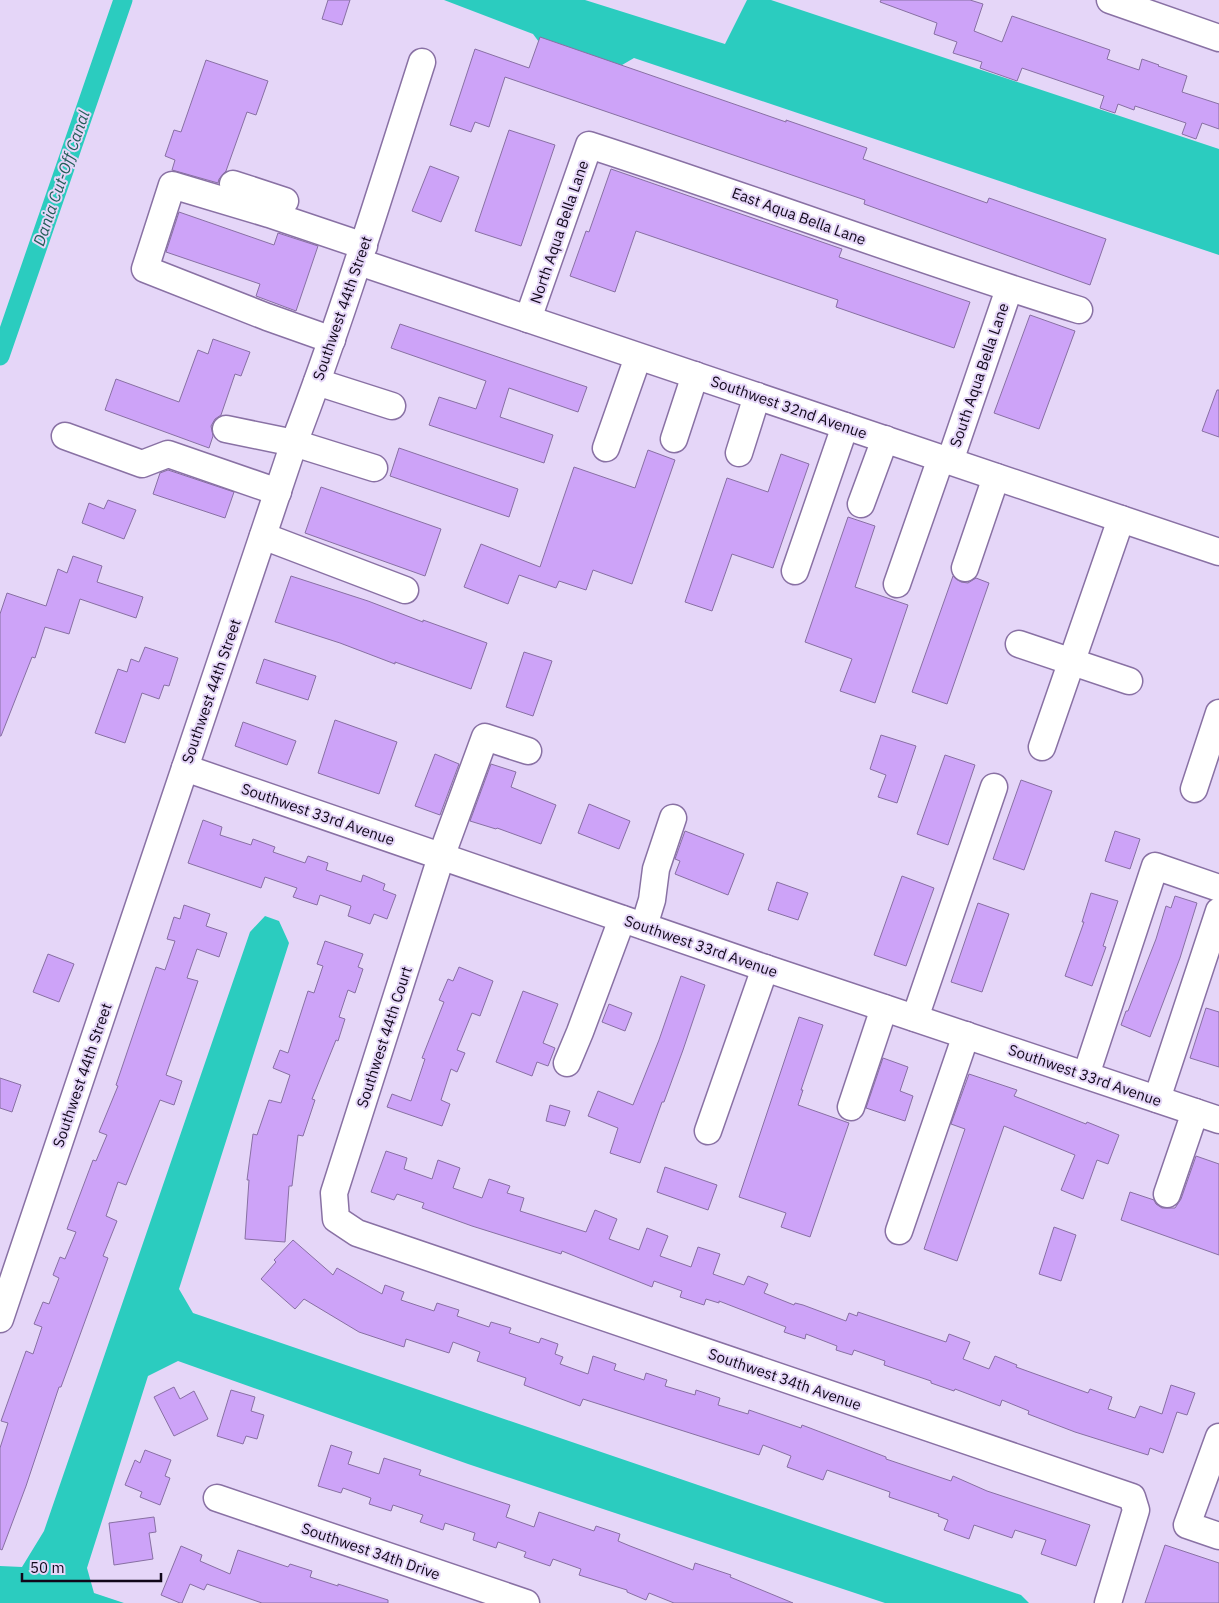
<svg xmlns="http://www.w3.org/2000/svg" width="1219" height="1603" viewBox="0 0 1219 1603" font-family="'IBM Plex Sans',sans-serif">
  <style>
    .water { fill: #2bccbf }
    .lines { fill: none; stroke-linecap: round; stroke-linejoin: round }
    .canal { stroke: #2bccbf; stroke-width: 19 }
    .building { fill: #cda3f8; stroke: #8870a3 }
    .minor-casing { stroke: #8971a4; stroke-width: 29 }
    .minor { stroke: #fff; stroke-width: 26 }
    .labels { text-anchor: middle; dominant-baseline: central; stroke-width: 4; stroke-linejoin: round; paint-order: stroke }
    .street-label { font-size: 15px; fill: #11071a; stroke: #e5d6f8 }
    .water-label { font-size: 16px; font-style: italic; fill: #225e58; stroke: #e5d6f8 }
  </style>
  <rect width="100%" height="100%" fill="#e5d6f8"/>
  <!-- water -->
  <g class="water">
    <polygon points="444,0 585,0 725,44 747,0 771,0 1219,149 1219,255 634,58 610,72 545,50 533,34"/>
    <polygon points="265,916 279,921 289,943 179,1289 193,1313 1021,1595 1029,1603 885,1603 468,1464 178,1361 148,1376 87,1568 94,1593 124,1603 0,1603 0,1566 22,1567 44,1531 250,932"/>
  </g>
  <g class="lines">
    <!-- canal -->
    <polyline class="canal" points="0,356 123,0"/>
  </g>
  <!-- building -->
  <g class="building">
    <polygon points="328,0 350,0 342,25 322,19"/>
    <polygon points="881,0 970,0 983,4 974,31 1002,42 1012,16 1110,50 1107,59 1139,70 1142,59 1159,65 1158,66 1187,76 1182,92 1219,104 1219,129 1202,123 1196,139 1182,134 1186,123 1135,106 1134,110 1118,104 1115,113 1100,108 1104,96 1022,68 1017,81 980,68 982,62 953,53 957,42 934,34 937,23 880,2"/>
    <polygon points="540,37 786,122 786,120 867,148 863,159 987,203 989,198 1106,239 1090,285 864,204 865,200 505,77 489,127 475,122 471,132 450,125 475,49 529,68"/>
    <polygon points="206,60 268,81 256,115 247,112 226,171 219,179 218,183 172,170 175,160 165,156 174,130 181,132"/>
    <polygon points="509,130 555,145 521,246 475,231"/>
    <polygon points="430,166 459,177 441,222 412,211"/>
    <polygon points="611,169 842,249 839,257 970,302 954,348 836,307 838,300 636,231 615,292 570,276 586,231 589,232"/>
    <polygon points="179,212 274,245 278,233 318,246 296,311 256,296 260,284 166,252"/>
    <polygon points="1030,315 1075,331 1039,429 994,413"/>
    <polygon points="400,324 587,387 578,412 509,388 500,417 553,435 544,463 429,425 439,397 476,409 486,381 391,348"/>
    <polygon points="213,339 250,352 241,376 235,374 221,415 215,419 211,426 213,436 209,448 105,410 116,379 179,402 198,350 208,354"/>
    <polygon points="1217,390 1219,390 1219,437 1202,431"/>
    <polygon points="399,448 518,489 509,517 390,476"/>
    <polygon points="648,450 675,460 632,584 593,570 586,590 559,581 556,588 519,575 508,604 464,587 481,544 540,567 574,467 635,488"/>
    <polygon points="781,454 809,464 773,568 732,554 712,611 685,602 727,478 768,492"/>
    <polygon points="168,470 234,492 225,518 153,494 160,473"/>
    <polygon points="321,487 441,529 425,576 305,533"/>
    <polygon points="108,500 136,510 124,539 82,523 89,503 104,509"/>
    <polygon points="848,517 875,526 855,587 908,605 875,703 840,691 852,659 805,642"/>
    <polygon points="73,556 102,566 97,582 143,597 136,618 80,599 69,634 45,627 35,658 32,657 1,736 0,736 0,614 7,593 46,606 58,569 67,573"/>
    <polygon points="291,576 368,601 423,622 423,620 487,643 471,689 395,662 395,664 340,643 275,622"/>
    <polygon points="953,576 961,582 968,583 976,578 989,583 947,704 912,692"/>
    <polygon points="145,647 178,658 169,686 164,685 159,699 142,693 125,743 95,733 118,669 127,672 131,659 139,662"/>
    <polygon points="524,652 552,661 533,716 506,707"/>
    <polygon points="264,659 316,676 308,700 256,683"/>
    <polygon points="335,720 397,742 379,794 318,773"/>
    <polygon points="243,722 296,741 287,765 235,746"/>
    <polygon points="881,735 916,746 897,803 878,797 886,775 870,769"/>
    <polygon points="435,754 459,764 440,815 415,806"/>
    <polygon points="945,755 975,765 948,845 917,834"/>
    <polygon points="491,764 516,772 511,787 556,805 541,844 497,828 496,829 470,821"/>
    <polygon points="1021,780 1052,791 1024,870 993,859"/>
    <polygon points="589,804 630,821 619,849 578,833"/>
    <polygon points="203,820 222,827 220,835 251,845 253,839 275,847 273,852 305,863 308,856 328,863 326,870 361,882 363,875 385,884 383,890 396,895 387,919 374,914 370,924 348,916 351,906 320,895 317,905 293,897 297,888 265,877 261,888 188,863"/>
    <polygon points="685,831 744,854 728,895 675,874 680,861 675,859"/>
    <polygon points="1115,831 1140,839 1130,869 1105,861"/>
    <polygon points="902,876 934,888 906,966 874,955"/>
    <polygon points="777,882 808,893 798,920 768,910"/>
    <polygon points="1091,893 1118,901 1103,946 1106,947 1092,986 1065,976 1084,922 1082,922"/>
    <polygon points="1175,896 1197,903 1180,958 1150,1037 1121,1025 1126,1011 1128,1011 1156,939 1166,906 1171,908"/>
    <polygon points="978,903 1009,914 982,992 951,982"/>
    <polygon points="184,905 210,914 206,926 227,933 219,957 197,949 187,978 198,981 166,1075 182,1081 174,1105 160,1100 126,1185 118,1182 106,1216 117,1221 103,1256 108,1258 61,1387 59,1387 26,1486 2,1550 0,1549 0,1448 8,1423 1,1421 26,1351 33,1354 42,1327 34,1324 43,1302 49,1304 59,1278 53,1275 60,1257 65,1259 76,1232 67,1229 93,1160 96,1161 107,1135 99,1132 118,1086 116,1085 156,967 165,970 175,941 167,939 174,917 180,919"/>
    <polygon points="325,941 363,954 358,967 363,969 355,993 348,990 339,1017 345,1019 338,1041 336,1040 312,1099 315,1100 303,1136 298,1135 292,1186 289,1186 285,1242 245,1239 249,1180 247,1180 253,1134 257,1135 269,1100 281,1103 290,1075 273,1068 280,1050 288,1053 308,991 314,993 323,966 317,964"/>
    <polygon points="48,954 74,964 59,1002 33,992"/>
    <polygon points="459,967 493,981 480,1016 472,1013 457,1050 465,1053 457,1072 451,1069 441,1100 450,1104 442,1126 387,1107 392,1094 411,1101 425,1059 422,1058 444,1002 439,1000 448,979 453,981"/>
    <polygon points="681,976 705,985 683,1050 664,1102 662,1102 640,1163 610,1153 618,1128 588,1116 598,1091 633,1105 659,1040"/>
    <polygon points="523,991 558,1004 543,1043 555,1048 548,1066 537,1062 532,1076 496,1062"/>
    <polygon points="609,1004 632,1013 625,1031 602,1022"/>
    <polygon points="1206,1008 1219,1012 1219,1067 1190,1058"/>
    <polygon points="799,1017 823,1025 801,1090 803,1090 798,1105 849,1123 810,1237 781,1227 786,1213 739,1197"/>
    <polygon points="883,1058 908,1067 900,1091 913,1096 905,1121 866,1108"/>
    <polygon points="969,1074 1017,1090 1014,1096 1086,1124 1087,1122 1119,1135 1108,1164 1097,1160 1083,1199 1061,1190 1075,1155 1004,1126 957,1261 924,1249 965,1129 951,1124"/>
    <polygon points="0,1078 21,1085 12,1112 0,1108"/>
    <polygon points="550,1105 570,1111 565,1126 546,1121"/>
    <polygon points="386,1151 407,1158 404,1169 432,1179 438,1160 460,1168 453,1188 482,1198 489,1179 510,1186 507,1193 524,1198 520,1211 586,1232 595,1210 617,1219 609,1239 639,1250 647,1228 668,1236 660,1256 691,1267 698,1247 720,1254 713,1274 744,1285 748,1276 768,1284 764,1293 794,1305 795,1303 803,1305 846,1321 849,1313 857,1316 858,1312 946,1342 949,1334 970,1342 963,1359 989,1369 995,1356 1017,1365 1016,1367 1088,1393 1090,1389 1112,1397 1108,1409 1135,1418 1140,1406 1162,1414 1171,1385 1195,1393 1187,1415 1177,1412 1163,1453 1150,1448 1148,1455 1075,1432 1028,1414 1029,1411 1002,1400 1000,1406 955,1389 954,1391 931,1383 931,1381 884,1365 885,1361 854,1350 852,1355 836,1350 837,1346 806,1334 805,1339 784,1332 786,1327 719,1301 719,1303 706,1299 704,1305 680,1297 682,1291 654,1281 652,1287 562,1251 561,1254 472,1226 422,1208 424,1203 397,1194 394,1200 371,1192"/>
    <polygon points="1196,1156 1219,1164 1219,1255 1121,1220 1130,1192 1154,1200 1156,1204 1162,1208 1175,1208 1181,1199"/>
    <polygon points="665,1167 717,1185 708,1210 657,1192"/>
    <polygon points="1054,1227 1076,1235 1061,1281 1039,1274"/>
    <polygon points="293,1240 333,1275 337,1268 382,1294 385,1285 404,1292 401,1300 434,1311 437,1303 459,1310 457,1316 489,1327 491,1322 511,1328 509,1333 539,1343 541,1338 558,1344 555,1354 563,1357 560,1364 588,1374 593,1356 616,1364 614,1370 644,1380 646,1373 667,1380 665,1386 695,1395 696,1390 720,1398 718,1405 748,1414 749,1410 801,1428 802,1425 886,1457 886,1459 951,1481 953,1476 987,1491 1090,1525 1076,1566 1041,1554 1046,1540 1015,1530 1012,1538 974,1525 969,1539 944,1530 948,1520 938,1516 939,1514 889,1497 890,1492 827,1470 823,1480 787,1467 791,1456 763,1445 759,1455 583,1399 580,1406 524,1385 526,1378 477,1361 480,1352 453,1342 449,1353 406,1339 404,1347 359,1332 304,1299 295,1309 261,1279 276,1262 274,1260"/>
    <polygon points="174,1387 180,1399 194,1391 208,1419 174,1436 154,1397"/>
    <polygon points="231,1390 255,1397 251,1411 264,1415 257,1439 246,1436 243,1444 217,1436"/>
    <polygon points="331,1445 352,1452 348,1464 379,1474 384,1458 421,1470 419,1475 510,1505 506,1517 534,1527 539,1512 594,1531 596,1526 620,1534 618,1541 630,1546 693,1570 695,1563 731,1575 730,1577 793,1603 674,1603 649,1593 646,1600 627,1592 627,1590 579,1575 581,1569 553,1559 550,1566 524,1557 526,1552 498,1542 496,1548 473,1540 475,1533 445,1523 443,1530 420,1522 423,1515 393,1505 391,1511 369,1504 371,1498 343,1488 341,1493 318,1486"/>
    <polygon points="145,1450 171,1460 165,1476 170,1478 160,1505 140,1497 142,1492 125,1485 135,1460 140,1463"/>
    <polygon points="154,1517 156,1532 149,1533 153,1559 114,1565 109,1523"/>
    <polygon points="1165,1545 1219,1563 1219,1603 1145,1603"/>
    <polygon points="181,1546 202,1555 200,1561 230,1574 238,1550 288,1567 290,1564 312,1571 310,1577 338,1586 338,1584 388,1600 388,1603 262,1603 207,1584 204,1590 190,1584 182,1603 180,1603 161,1595"/>
  </g>
  <g class="lines">
    <!-- minor casing -->
    <g class="minor-casing">
      <g id="minor">
        <polyline points="1110,0 1219,38"/>
        <polyline points="233,184 285,201"/>
        <polyline points="359,262 1219,552"/>
        <path d="M 528,319 L 589,145 C 753,198 914,259 1079,310"/>
        <polyline points="332,340 267,317 145,269 172,185 269,214 364,246"/>
        <polyline points="317,382 392,406"/>
        <polyline points="226,429 294,443 374,468"/>
        <polyline points="65,436 142,464 168,454 278,492"/>
        <polyline points="674,439 695,375"/>
        <polyline points="606,448 638,357"/>
        <polyline points="739,453 757,396"/>
        <polyline points="950,461 1009,289"/>
        <polyline points="861,504 885,439"/>
        <polyline points="263,536 405,590"/>
        <polyline points="965,568 996,477"/>
        <polyline points="795,571 845,426"/>
        <polyline points="897,584 941,458"/>
        <polyline points="1019,644 1129,681"/>
        <polyline points="1042,747 1121,519"/>
        <polyline points="528,751 485,737 441,857 334,1193 336,1219 357,1233 1132,1497 1136,1510 1108,1603"/>
        <polyline points="185,768 765,968 1219,1120"/>
        <polyline points="1194,789 1219,713"/>
        <polyline points="644,926 652,900 656,869 673,818"/>
        <polyline points="915,1018 994,787"/>
        <polyline points="567,1063 580,1032 622,919"/>
        <polyline points="1086,1075 1155,866 1219,888"/>
        <polyline points="1157,1099 1219,911"/>
        <polyline points="851,1107 884,1008"/>
        <polyline points="708,1131 765,968"/>
        <polyline points="1167,1194 1195,1112"/>
        <polyline points="899,1231 966,1035"/>
        <path d="M 0,1319 L 294,443 C 342,318 381,190 422,62"/>
        <polyline points="1219,1437 1187,1525 1219,1536"/>
        <polyline points="217,1498 526,1603"/>
      </g>
    </g>
    <!-- minor -->
    <use href="#minor" class="minor"/>
  </g>
  <g class="labels">
    <!-- street labels -->
    <g class="street-label">
      <text transform="translate(799 216) rotate(20)">East Aqua Bella Lane</text>
      <text transform="translate(559 232) rotate(-71)">North Aqua Bella Lane</text>
      <text transform="translate(342 308) rotate(-71)">Southwest 44th Street</text>
      <text transform="translate(979 375) rotate(-71)">South Aqua Bella Lane</text>
      <text transform="translate(789 407) rotate(19)">Southwest 32nd Avenue</text>
      <text transform="translate(211 691) rotate(-71)">Southwest 44th Street</text>
      <text transform="translate(318 814) rotate(19)">Southwest 33rd Avenue</text>
      <text transform="translate(701 946) rotate(19)">Southwest 33rd Avenue</text>
      <text transform="translate(384 1037) rotate(-72)">Southwest 44th Court</text>
      <text transform="translate(82 1075) rotate(-71)">Southwest 44th Street</text>
      <text transform="translate(1085 1075) rotate(19)">Southwest 33rd Avenue</text>
      <text transform="translate(785 1379) rotate(19)">Southwest 34th Avenue</text>
      <text transform="translate(371 1551) rotate(19)">Southwest 34th Drive</text>
    </g>
    <!-- water labels -->
    <g class="water-label">
      <text transform="translate(61 178) rotate(-71)">Dania Cut-Off Canal</text>
    </g>
  </g>
  <!-- scale -->
  <path d="M22 1573v8h139v-8" fill="none" stroke="#11071a" stroke-width="2.5"/>
  <text x="30" y="1573" font-size="15" fill="#11071a" stroke="#e5d6f8" stroke-width="4" paint-order="stroke">50 m</text>
</svg>
